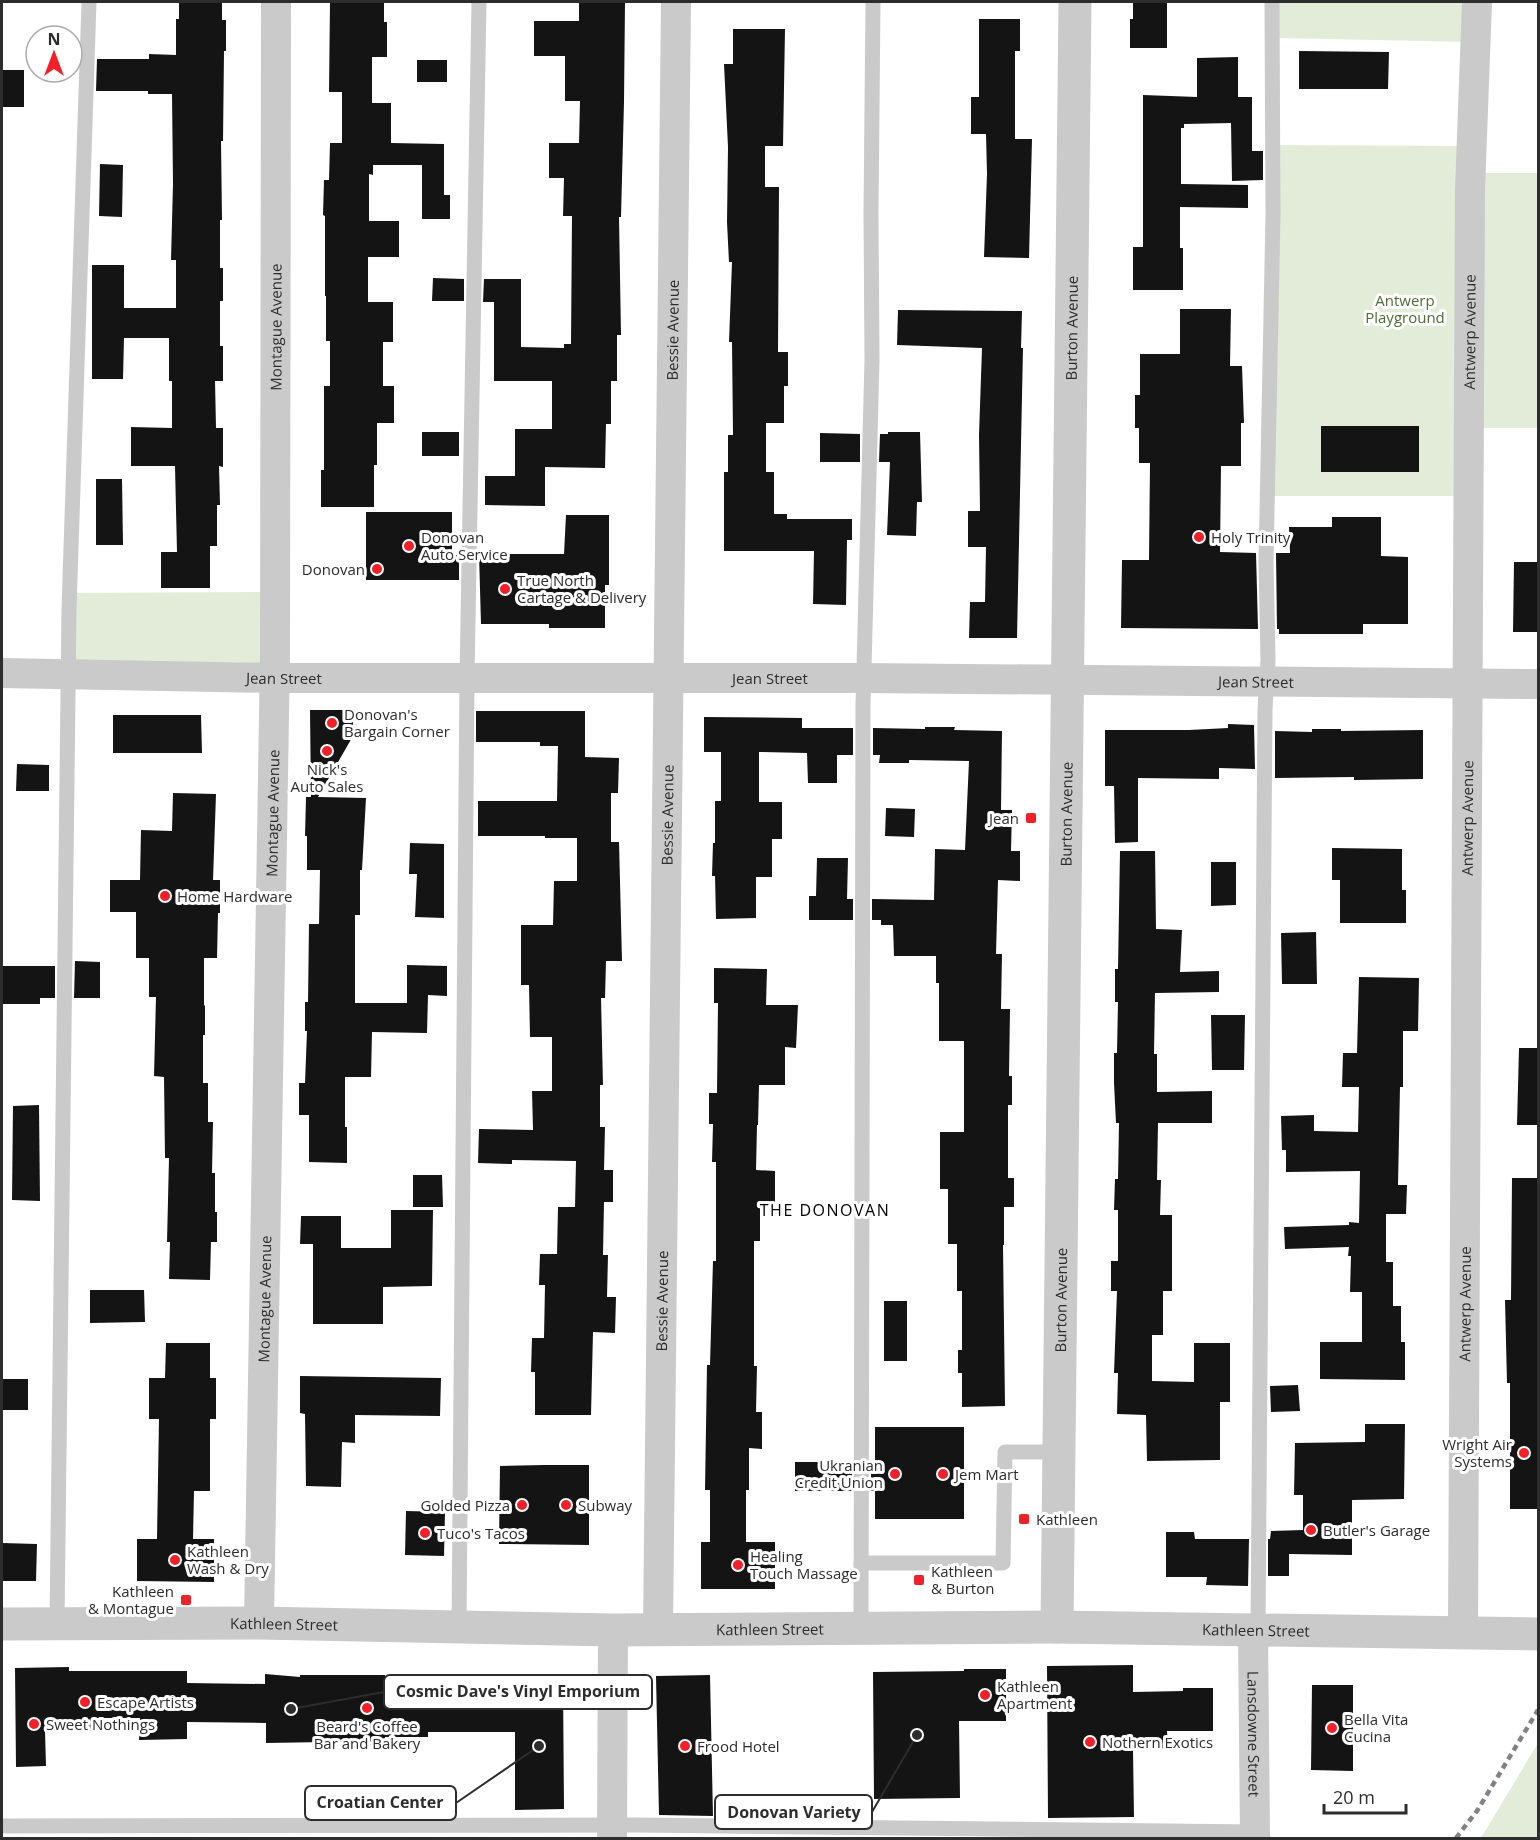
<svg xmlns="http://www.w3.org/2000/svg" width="1540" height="1840" viewBox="0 0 1540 1840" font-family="'Open Sans',sans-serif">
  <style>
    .green { fill: #e3ecd9 }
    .building { fill: #141414 }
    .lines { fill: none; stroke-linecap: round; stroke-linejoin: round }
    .service { stroke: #cacaca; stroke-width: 15 }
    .minor { stroke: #cacaca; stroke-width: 30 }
    .tertiary { stroke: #cacaca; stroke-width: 33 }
    .rail { stroke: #828282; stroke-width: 4.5; stroke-dasharray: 6 4.5; stroke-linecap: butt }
    .poi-dot { fill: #f3202a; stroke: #fff; stroke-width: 2 }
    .labels { text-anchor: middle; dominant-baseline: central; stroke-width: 6; stroke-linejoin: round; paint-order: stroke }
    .park-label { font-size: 15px; fill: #4f6c37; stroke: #fff }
    .street-label { font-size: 15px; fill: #2d2d2d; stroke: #fff }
    .poi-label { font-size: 15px; fill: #2d2d2d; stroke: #fff; text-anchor: start }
    .neighbourhood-label { font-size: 16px; letter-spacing: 1.5px; fill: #000; stroke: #fff }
    .leader { fill: none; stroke: #2d2d2d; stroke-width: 2 }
    .callout-dot { fill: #2d2d2d; stroke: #fff; stroke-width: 2 }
    .callout { fill: #fff; stroke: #2d2d2d; stroke-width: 2 }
    .callout-label { font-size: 16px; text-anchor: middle; font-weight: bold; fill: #2d2d2d }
  </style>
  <rect width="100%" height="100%" fill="#fff"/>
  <!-- green -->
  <g class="green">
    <polygon points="1274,2 1475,2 1473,42 1274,38"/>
    <polygon points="1275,145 1469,146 1468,173 1538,173 1538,428 1467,428 1466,496 1269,496"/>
    <polygon points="273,592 273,680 68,676 68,593"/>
    <polygon points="1538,1743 1538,1838 1480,1838 1484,1833"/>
  </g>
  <!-- building -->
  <g class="building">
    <polygon points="179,2 222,2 222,20 226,20 226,51 224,51 223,141 221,141 222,220 220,220 220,268 223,268 223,301 220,301 220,346 223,346 223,381 215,381 216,428 223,428 223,467 219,466 220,505 217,505 217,546 210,546 210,588 161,588 161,552 177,552 175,466 131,466 131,427 172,428 172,381 169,381 169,338 124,338 123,379 92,379 92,265 124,265 124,308 176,308 176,260 171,260 173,184 172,94 148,94 148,91 96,91 97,59 149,59 149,54 176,55 176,19 179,19"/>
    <polygon points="330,2 384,2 384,22 387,22 387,57 372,57 372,103 391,103 391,143 444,144 444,195 450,195 450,219 422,219 422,165 373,165 373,175 369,174 369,221 399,221 399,257 368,257 368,302 393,302 393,342 383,342 383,386 394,386 394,423 377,423 377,465 374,465 374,507 321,507 321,470 324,470 324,386 330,386 330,341 326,341 326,296 325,296 325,216 323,215 324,180 329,180 330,143 342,143 342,92 329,92"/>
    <polygon points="579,2 625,2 624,102 621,217 619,217 621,335 617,335 617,381 611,381 611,424 606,424 605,468 545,467 545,506 485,505 485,476 515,476 515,429 552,429 552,381 494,381 494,302 483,302 484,279 521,279 521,347 564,348 564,344 571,344 572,216 563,216 564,178 549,178 549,143 579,143 580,101 565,101 565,56 534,56 534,21 579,21"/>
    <polygon points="1133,2 1167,2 1167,48 1130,48 1130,19 1133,19"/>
    <polygon points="979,19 1020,19 1020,51 1015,51 1015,139 1032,139 1029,258 984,257 987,174 986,134 971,134 971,97 979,97"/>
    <polygon points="733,29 785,29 783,146 765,146 765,187 779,187 778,352 788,352 788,386 784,386 784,423 766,423 766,472 774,472 774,514 787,514 787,519 852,519 852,540 847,540 846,605 813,604 814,551 724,551 724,472 728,472 728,435 733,435 732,342 729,342 732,262 729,262 727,222 728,147 724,64 733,64"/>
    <polygon points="1299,51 1389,52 1388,89 1299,89"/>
    <polygon points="1238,57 1238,97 1252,97 1252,151 1263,151 1263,180 1232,181 1231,123 1184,124 1184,128 1181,128 1181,184 1248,185 1248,208 1180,207 1180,248 1183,248 1183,290 1133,290 1133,247 1143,247 1143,95 1197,97 1197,58"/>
    <rect x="417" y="60" width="30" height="22"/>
    <rect x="2" y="70" width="22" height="37"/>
    <polygon points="100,164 123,165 122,217 99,216"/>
    <polygon points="433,278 464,279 464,301 432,301"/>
    <polygon points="1180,309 1231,309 1230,366 1242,366 1244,423 1241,423 1241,466 1221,466 1220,552 1256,553 1258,629 1121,628 1122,560 1149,560 1150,463 1139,463 1139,428 1135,428 1135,395 1140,395 1140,354 1180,354"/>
    <polygon points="898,310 1022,311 1021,348 1023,348 1017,638 969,638 970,602 985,602 986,547 968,547 968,511 980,511 979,435 982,348 897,345"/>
    <rect x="1321" y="426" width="98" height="46"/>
    <rect x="422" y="432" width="37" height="24"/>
    <polygon points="888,432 920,432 922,502 917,502 916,536 887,535 890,462 879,462 880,434 888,434"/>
    <polygon points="820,433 860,434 860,462 820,462"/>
    <polygon points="96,479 122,479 123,545 96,545"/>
    <polygon points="366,512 452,512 452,555 459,555 459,580 366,580"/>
    <polygon points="566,515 609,515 609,585 605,585 605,628 549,628 549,624 481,624 479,554 564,554"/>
    <polygon points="1332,517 1381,517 1381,556 1408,557 1408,624 1363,624 1363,634 1279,634 1279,629 1277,629 1276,553 1290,553 1289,527 1332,527"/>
    <polygon points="1514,562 1539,562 1539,632 1513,632"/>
    <polygon points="310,710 353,710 353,736 318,797 366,798 362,870 360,870 360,915 355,915 355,1003 407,1003 407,965 447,966 447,996 428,995 427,1033 372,1032 371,1077 345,1077 345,1127 347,1127 347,1163 309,1162 309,1115 299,1115 299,1083 305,1083 307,1031 305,1031 305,1002 308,1002 309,924 319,924 320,870 307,870 307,836 305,836 306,797 311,797"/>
    <polygon points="476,711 585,711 585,757 619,758 618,793 611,793 611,842 619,842 622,961 606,961 605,998 601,998 603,1085 600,1085 600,1127 605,1127 604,1170 613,1170 613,1202 604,1202 603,1255 608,1255 607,1297 616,1297 615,1333 593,1332 591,1415 535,1415 535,1372 531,1372 532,1338 544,1338 545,1285 539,1285 540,1254 557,1254 558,1207 575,1207 576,1161 512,1160 512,1164 478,1163 479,1129 533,1130 532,1091 552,1091 552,1037 530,1037 529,985 521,985 521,925 553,925 554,881 577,881 577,838 545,838 545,836 478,836 478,801 557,801 558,746 540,746 540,742 476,742"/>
    <polygon points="113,715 201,715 202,753 113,753"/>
    <polygon points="704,717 802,718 802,728 853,728 853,755 837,755 837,783 808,783 807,753 759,752 759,802 782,802 782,839 772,839 772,877 756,877 756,918 716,919 715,876 712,876 713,843 715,843 715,801 721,801 721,752 704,752"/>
    <polygon points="1228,724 1254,725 1255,769 1219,768 1219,779 1138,778 1138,842 1115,843 1114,786 1105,786 1105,730 1189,730 1228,728"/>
    <polygon points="925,727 955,727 954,730 1002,731 1001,810 1012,810 1011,851 1020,851 1020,881 998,880 996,954 1002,954 1001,1009 1010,1009 1009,1076 1012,1076 1012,1105 1008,1105 1008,1178 1014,1178 1014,1207 1004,1207 1004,1245 1003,1245 1005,1406 962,1407 962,1373 958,1373 958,1350 962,1350 962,1291 957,1291 957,1244 948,1244 948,1189 940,1189 940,1132 964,1132 964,1041 939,1041 939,983 936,983 936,956 894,956 893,925 881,925 881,920 872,920 872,899 934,900 935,849 965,850 969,761 909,760 909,763 879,763 880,755 873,755 873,728 925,729"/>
    <polygon points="1312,729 1341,729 1341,731 1423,730 1423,779 1354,780 1354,777 1275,778 1275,731 1312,732"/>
    <polygon points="17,764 49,765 49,791 16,791"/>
    <polygon points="173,793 216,794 213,880 220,880 220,913 218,913 217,958 204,958 204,1005 205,1006 205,1035 203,1035 203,1083 208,1083 208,1122 213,1122 212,1173 215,1173 215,1212 217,1212 217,1242 211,1242 210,1280 169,1279 170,1242 167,1242 169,1158 165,1158 164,1077 154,1076 156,997 149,997 149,958 136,958 136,912 110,912 110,880 140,880 141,830 172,831"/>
    <polygon points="886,808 915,809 914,837 885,836"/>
    <polygon points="410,843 444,844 444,918 415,917 417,874 409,874"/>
    <polygon points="1332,848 1402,849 1402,890 1406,890 1406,923 1340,923 1340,880 1332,880"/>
    <polygon points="1120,851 1155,851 1156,929 1182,930 1180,972 1219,971 1219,992 1155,993 1154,1054 1157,1054 1157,1092 1212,1091 1212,1123 1158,1123 1157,1180 1161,1180 1160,1215 1172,1215 1172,1291 1163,1291 1163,1335 1152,1335 1152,1381 1194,1382 1194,1343 1230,1343 1230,1402 1220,1402 1220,1460 1147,1461 1146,1415 1117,1414 1118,1373 1114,1373 1117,1291 1111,1291 1111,1261 1118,1261 1118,1210 1114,1210 1115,1179 1118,1179 1119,1123 1116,1123 1114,1083 1114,1053 1117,1053 1118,1002 1115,1002 1115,969 1118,969"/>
    <polygon points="817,858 848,858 847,899 853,899 853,920 809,920 809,896 816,896"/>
    <polygon points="1211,862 1236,862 1236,905 1211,906"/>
    <polygon points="1316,932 1317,984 1282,984 1281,933"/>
    <polygon points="75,961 100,962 100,998 74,998"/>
    <polygon points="2,966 55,966 55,998 40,998 40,1004 2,1004"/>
    <polygon points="714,968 767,969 766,1005 798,1005 796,1048 785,1047 785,1085 759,1085 758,1125 757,1125 756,1170 775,1171 775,1208 760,1208 760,1241 754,1241 754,1366 757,1366 756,1412 762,1412 762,1449 749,1448 749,1490 746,1490 746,1542 775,1542 775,1589 701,1589 701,1542 710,1542 710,1490 705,1490 707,1365 710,1365 713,1261 716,1261 716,1162 712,1162 713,1124 709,1124 709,1093 717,1093 718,1003 714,1003"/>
    <polygon points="1359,977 1419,978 1418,1031 1403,1031 1403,1087 1400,1087 1398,1185 1407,1185 1406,1214 1386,1214 1386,1262 1393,1262 1393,1306 1401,1306 1401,1342 1405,1342 1405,1380 1320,1379 1320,1342 1362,1342 1362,1292 1350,1292 1351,1256 1348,1256 1349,1247 1285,1249 1284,1227 1349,1225 1349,1222 1359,1223 1360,1171 1286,1172 1286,1150 1282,1150 1281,1116 1314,1115 1314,1131 1358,1132 1359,1087 1342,1087 1343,1053 1357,1053"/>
    <polygon points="1211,1015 1245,1015 1244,1070 1212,1070"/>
    <polygon points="1519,1048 1539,1048 1539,1125 1517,1125"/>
    <polygon points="39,1105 40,1201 12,1200 13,1106"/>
    <polygon points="413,1175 442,1175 443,1207 413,1207"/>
    <polygon points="1512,1178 1539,1178 1539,1509 1510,1509 1510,1383 1507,1383 1505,1300 1511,1300"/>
    <polygon points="391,1210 433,1210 432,1286 383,1287 383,1324 313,1324 313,1244 300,1244 301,1216 341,1216 341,1248 391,1248"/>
    <polygon points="90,1290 144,1290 145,1322 90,1323"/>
    <rect x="884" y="1301" width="23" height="60"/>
    <polygon points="166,1343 210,1343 210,1378 216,1378 216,1419 210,1419 210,1491 194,1491 193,1539 214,1539 214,1582 137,1581 137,1539 157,1539 159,1419 149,1419 149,1378 165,1378"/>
    <polygon points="300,1376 441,1378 440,1416 355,1415 355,1443 342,1442 341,1487 306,1486 305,1414 300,1413"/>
    <rect x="2" y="1379" width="26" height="31"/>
    <polygon points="1298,1385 1300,1411 1271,1412 1270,1386"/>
    <polygon points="1365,1424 1405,1424 1404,1499 1352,1500 1352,1555 1289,1554 1289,1576 1268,1576 1268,1539 1270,1539 1271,1531 1303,1530 1303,1495 1294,1495 1295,1443 1365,1442"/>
    <polygon points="875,1427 964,1427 964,1519 875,1519 875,1491 871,1491 871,1462 875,1462"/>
    <rect x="795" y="1462" width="57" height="29"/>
    <polygon points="544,1465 589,1465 589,1545 499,1544 500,1466"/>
    <polygon points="406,1511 445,1512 444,1556 405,1555"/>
    <polygon points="1166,1532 1194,1532 1195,1539 1249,1539 1248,1586 1206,1585 1207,1577 1166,1577"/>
    <polygon points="2,1543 37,1544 36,1581 2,1581"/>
    <polygon points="1133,1665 1133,1692 1183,1691 1183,1688 1213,1688 1213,1731 1167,1731 1168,1748 1133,1750 1134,1817 1048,1818 1047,1666"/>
    <polygon points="69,1667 69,1671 187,1671 187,1683 265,1684 265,1674 300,1677 300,1675 385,1675 385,1689 428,1689 428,1694 514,1694 514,1683 563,1683 564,1809 515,1810 515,1732 428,1732 428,1737 385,1737 385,1741 266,1743 266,1723 187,1722 187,1739 139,1740 140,1718 94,1718 94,1731 45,1731 46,1766 16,1767 15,1668"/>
    <polygon points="964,1669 1006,1669 1006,1721 959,1721 960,1798 874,1799 873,1672 964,1671"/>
    <polygon points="710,1675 713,1816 659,1815 656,1676"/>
    <polygon points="1312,1685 1353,1685 1353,1771 1311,1770"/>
  </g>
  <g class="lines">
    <!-- service -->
    <g class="service">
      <polyline points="861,1563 1003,1563 1005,1452 1060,1452"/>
      <polyline points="57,1624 69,609 89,2"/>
      <polyline points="459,1627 467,678 479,2"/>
      <polyline points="861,1628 863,706 872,360 871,213 873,2"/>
      <polyline points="1258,1629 1265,709 1268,660 1266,562 1273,215 1272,2"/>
      <polyline points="2,1826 638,1825 1255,1832"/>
    </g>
    <!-- minor -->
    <g class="minor">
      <path id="s1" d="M 2,673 L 275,678 L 863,678 L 1538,684"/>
      <path id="s2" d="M 259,1623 L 275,655 L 276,2"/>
      <path id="s3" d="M 658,1629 L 676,2"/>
      <path id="s4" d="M 1253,1629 L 1255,1838"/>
      <path id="s5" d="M 1463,1632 L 1470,190 L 1477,2"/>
      <polyline points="612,1838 613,1630"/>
    </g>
    <!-- tertiary -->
    <g class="tertiary">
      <path id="s6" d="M 2,1624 L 259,1623 L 613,1630 L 1057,1627 L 1538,1634"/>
      <path id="s7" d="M 1057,1627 L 1075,2"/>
    </g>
    <!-- rail -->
    <polyline class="rail" points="1456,1838 1477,1811 1538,1710"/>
  </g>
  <!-- markers -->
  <g class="poi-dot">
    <circle cx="1199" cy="537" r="6"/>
    <circle cx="409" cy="546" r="6"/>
    <circle cx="377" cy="569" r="6"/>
    <circle cx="505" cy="589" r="6"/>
    <circle cx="332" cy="723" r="6"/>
    <circle cx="327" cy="751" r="6"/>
    <rect x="1025" y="812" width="12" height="12" rx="3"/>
    <circle cx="165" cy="896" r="6"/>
    <circle cx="1524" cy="1453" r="6"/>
    <circle cx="895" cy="1474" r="6"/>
    <circle cx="943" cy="1474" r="6"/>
    <circle cx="522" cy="1505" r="6"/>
    <circle cx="566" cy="1505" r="6"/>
    <rect x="1018" y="1513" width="12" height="12" rx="3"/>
    <circle cx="1311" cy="1530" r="6"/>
    <circle cx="425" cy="1533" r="6"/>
    <circle cx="175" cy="1560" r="6"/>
    <circle cx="738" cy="1565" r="6"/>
    <rect x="913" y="1574" width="12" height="12" rx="3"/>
    <rect x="180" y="1594" width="12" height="12" rx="3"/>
    <circle cx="985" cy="1695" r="6"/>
    <circle cx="85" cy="1702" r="6"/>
    <circle cx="367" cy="1708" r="6"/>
    <circle cx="34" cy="1724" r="6"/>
    <circle cx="1332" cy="1728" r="6"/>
    <circle cx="1090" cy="1742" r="6"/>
    <circle cx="685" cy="1746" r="6"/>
  </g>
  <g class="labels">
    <!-- park labels -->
    <g class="park-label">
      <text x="1405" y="300">Antwerp<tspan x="1405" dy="17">Playground</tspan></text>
    </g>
    <!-- street labels -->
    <g class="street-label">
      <text stroke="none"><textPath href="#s2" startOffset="1296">Montague Avenue</textPath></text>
      <text stroke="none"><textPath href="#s7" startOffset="1299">Burton Avenue</textPath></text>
      <text stroke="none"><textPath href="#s3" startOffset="1299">Bessie Avenue</textPath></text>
      <text stroke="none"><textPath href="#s5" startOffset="1300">Antwerp Avenue</textPath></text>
      <text stroke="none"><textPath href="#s1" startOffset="768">Jean Street</textPath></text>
      <text stroke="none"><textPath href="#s1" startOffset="282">Jean Street</textPath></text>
      <text stroke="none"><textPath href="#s1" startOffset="1254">Jean Street</textPath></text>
      <text stroke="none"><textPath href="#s2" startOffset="810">Montague Avenue</textPath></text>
      <text stroke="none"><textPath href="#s7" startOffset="813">Burton Avenue</textPath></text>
      <text stroke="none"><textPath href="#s3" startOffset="814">Bessie Avenue</textPath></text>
      <text stroke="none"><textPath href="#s5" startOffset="814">Antwerp Avenue</textPath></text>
      <text stroke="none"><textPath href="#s2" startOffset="324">Montague Avenue</textPath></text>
      <text stroke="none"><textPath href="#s7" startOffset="327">Burton Avenue</textPath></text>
      <text stroke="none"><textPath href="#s3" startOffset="328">Bessie Avenue</textPath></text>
      <text stroke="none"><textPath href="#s5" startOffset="328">Antwerp Avenue</textPath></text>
      <text stroke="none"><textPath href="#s6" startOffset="282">Kathleen Street</textPath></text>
      <text stroke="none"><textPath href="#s6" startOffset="768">Kathleen Street</textPath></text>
      <text stroke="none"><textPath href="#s6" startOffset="1254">Kathleen Street</textPath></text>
      <text stroke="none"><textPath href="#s4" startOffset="105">Lansdowne Street</textPath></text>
    </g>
    <!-- poi labels -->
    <g class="poi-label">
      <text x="421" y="537">Donovan<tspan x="421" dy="17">Auto Service</tspan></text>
      <text x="1211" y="537">Holy Trinity</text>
      <text x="365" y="569" text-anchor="end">Donovan</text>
      <text x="517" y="580">True North<tspan x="517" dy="17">Cartage &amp; Delivery</tspan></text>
      <text x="344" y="714">Donovan's<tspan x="344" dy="17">Bargain Corner</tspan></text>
      <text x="327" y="769" text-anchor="middle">Nick's<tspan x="327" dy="17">Auto Sales</tspan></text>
      <text x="1019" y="818" text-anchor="end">Jean</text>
      <text x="177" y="896">Home Hardware</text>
      <text x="1512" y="1444" text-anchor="end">Wright Air<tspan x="1512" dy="17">Systems</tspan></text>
      <text x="883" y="1465" text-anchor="end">Ukranian<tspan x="883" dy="17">Credit Union</tspan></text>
      <text x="955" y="1474">Jem Mart</text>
      <text x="510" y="1505" text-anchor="end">Golded Pizza</text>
      <text x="578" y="1505">Subway</text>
      <text x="1036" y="1519">Kathleen</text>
      <text x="1323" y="1530">Butler's Garage</text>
      <text x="437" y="1533">Tuco's Tacos</text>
      <text x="187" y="1551">Kathleen<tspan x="187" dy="17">Wash &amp; Dry</tspan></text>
      <text x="750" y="1556">Healing<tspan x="750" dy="17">Touch Massage</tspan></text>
      <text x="931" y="1571">Kathleen<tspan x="931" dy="17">&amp; Burton</tspan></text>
      <text x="174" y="1591" text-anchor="end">Kathleen<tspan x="174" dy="17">&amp; Montague</tspan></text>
      <text x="997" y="1686">Kathleen<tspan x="997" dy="17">Apartment</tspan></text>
      <text x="97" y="1702">Escape Artists</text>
      <text x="1344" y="1719">Bella Vita<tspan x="1344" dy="17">Cucina</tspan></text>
      <text x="46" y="1724">Sweet Nothings</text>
      <text x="367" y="1726" text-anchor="middle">Beard's Coffee<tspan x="367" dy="17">Bar and Bakery</tspan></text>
      <text x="1102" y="1742">Nothern Exotics</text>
      <text x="697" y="1746">Frood Hotel</text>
    </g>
    <!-- neighbourhood labels -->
    <g class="neighbourhood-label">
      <text x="825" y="1210">THE DONOVAN</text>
    </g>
  </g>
  <!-- callouts -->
  <path class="leader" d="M291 1709L384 1692M539 1746L456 1803M917 1735L872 1812"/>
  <g class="callout-dot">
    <circle cx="291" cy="1709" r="6"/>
    <circle cx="539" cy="1746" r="6"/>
    <circle cx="917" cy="1735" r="6"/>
  </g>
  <g class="callout">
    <rect x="384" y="1675" width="268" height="34" rx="6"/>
    <rect x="305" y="1786" width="151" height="34" rx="6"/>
    <rect x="715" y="1795" width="157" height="34" rx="6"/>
  </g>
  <g class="callout-label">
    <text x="518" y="1697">Cosmic Dave's Vinyl Emporium</text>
    <text x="380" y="1808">Croatian Center</text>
    <text x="794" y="1818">Donovan Variety</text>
  </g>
  <!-- border -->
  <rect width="1540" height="1840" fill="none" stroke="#2d2d2d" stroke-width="6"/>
  <!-- north arrow -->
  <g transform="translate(54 54)"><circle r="28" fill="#ffffff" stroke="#ababab" stroke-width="1.5"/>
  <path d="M0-4.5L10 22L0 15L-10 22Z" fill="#f3202a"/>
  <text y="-9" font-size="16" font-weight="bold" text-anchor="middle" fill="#2d2d2d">N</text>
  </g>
  <!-- scale -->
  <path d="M1324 1804v9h82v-9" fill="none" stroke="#2d2d2d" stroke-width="3"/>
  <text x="1333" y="1804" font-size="18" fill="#2d2d2d" stroke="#ffffff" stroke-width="4.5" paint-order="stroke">20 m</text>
</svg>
